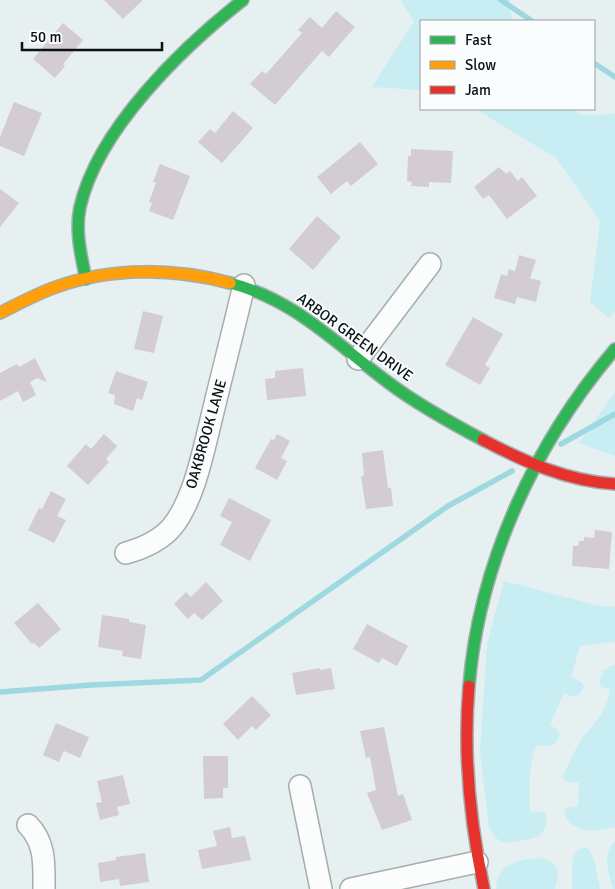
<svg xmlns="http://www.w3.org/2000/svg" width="615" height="889" viewBox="0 0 615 889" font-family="Signika,sans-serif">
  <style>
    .green { fill: #c8eef4 }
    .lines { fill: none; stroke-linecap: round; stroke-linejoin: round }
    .stream { stroke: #9ed8e1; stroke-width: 5.5 }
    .building { fill: #d3ccd2 }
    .street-casing { stroke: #a6adae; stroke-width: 24 }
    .fast-casing { stroke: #a6adae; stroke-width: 14 }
    .slow-casing { stroke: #a6adae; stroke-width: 14 }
    .jam-casing { stroke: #a6adae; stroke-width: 14 }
    .street { stroke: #fbfdfd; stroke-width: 21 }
    .fast { stroke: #30b455; stroke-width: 11 }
    .slow { stroke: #ff9f0a; stroke-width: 11 }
    .jam { stroke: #e5322d; stroke-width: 11 }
    .labels { text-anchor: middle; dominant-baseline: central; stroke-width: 4; stroke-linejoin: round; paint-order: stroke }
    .street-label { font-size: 15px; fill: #0c1213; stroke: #fafdfe }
  </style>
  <rect width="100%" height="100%" fill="#e6f0f1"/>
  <!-- green -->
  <g class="green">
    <polygon points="400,0 510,0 512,21 421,21 421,90 372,87 414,21"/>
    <polygon points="475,109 574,109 582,115 615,114 615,312 609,318 590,302 600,221 556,158"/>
    <polygon points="615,392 615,456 579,443"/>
    <path d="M 504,581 L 596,605 L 615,607 L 615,642 L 580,646 L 571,677 L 582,683 L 584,687 L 579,695 L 573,697 L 564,693 L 550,725 L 559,730 C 562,745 547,748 536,745 C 529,768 528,789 530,813 L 542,811 L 546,813 C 548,836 539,838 518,841 C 513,842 507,843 503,842 C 496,840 493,834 489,828 L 480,752 L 487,644 Z"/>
    <path d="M 612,665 L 615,665 L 615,827 C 595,832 574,835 564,813 L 566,808 L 578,806 L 579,783 L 565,781 L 563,777 C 568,764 574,751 582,739 C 596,720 606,714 610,689 L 601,687 L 599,683 L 603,671 Z"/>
    <path d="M 615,841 L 615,889 L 613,889 C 609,872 601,855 615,841 Z"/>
    <path d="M 582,848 L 587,848 L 594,859 L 600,889 L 572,889 C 574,876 567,854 582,848 Z"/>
    <path d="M 542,858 C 560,864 560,873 555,889 L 496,889 C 496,862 521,859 542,858 Z"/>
  </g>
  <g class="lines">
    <!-- stream -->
    <g class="stream">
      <polyline points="501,0 532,21"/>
      <polyline points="594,63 615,77"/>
      <polyline points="561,444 615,414"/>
      <polyline points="0,692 91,685 201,680 448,506 512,471"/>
    </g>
  </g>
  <!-- building -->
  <g class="building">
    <polygon points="104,0 143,0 123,19"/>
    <polygon points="336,11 355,27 329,57 322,51 275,105 250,84 262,71 266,74 302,33 298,30 310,17 322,28"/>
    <polygon points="63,23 83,40 63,64 65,66 55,78 33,59"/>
    <polygon points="14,102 42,113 24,156 0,146 0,137"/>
    <polygon points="233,111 253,128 222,163 198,142 210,129 215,133"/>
    <polygon points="360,142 378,164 351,186 347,181 331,194 317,177"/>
    <polygon points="411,149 453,151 451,183 429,182 429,187 411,186 412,182 407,181 408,156 411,156"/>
    <polygon points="160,164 190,176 173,220 149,211 152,203 149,202 156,183 153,182"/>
    <polygon points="499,167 506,174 510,171 518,181 522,177 537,196 507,219 489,195 483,199 474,187"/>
    <polygon points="0,189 19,203 0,227"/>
    <polygon points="317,216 341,237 313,270 289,249"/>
    <polygon points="519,255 536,260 530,278 541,281 536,302 517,297 515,304 494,298 501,274 507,276 509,269 515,271"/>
    <polygon points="143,311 163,316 154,353 134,349"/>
    <polygon points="473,317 503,334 485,365 490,368 480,385 445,365"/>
    <polygon points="35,358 47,382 37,378 30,382 36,395 23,402 18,391 0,401 0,373 17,364 19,367"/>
    <polygon points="303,368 306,396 267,400 265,379 275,378 275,371"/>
    <polygon points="116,371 148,382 142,400 137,398 133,411 114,404 115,395 108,393"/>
    <polygon points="104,434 117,446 106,459 109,462 88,485 67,466 86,444 91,449"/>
    <polygon points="277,434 290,441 281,458 287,461 277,480 255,468 271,439 274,440"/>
    <polygon points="383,450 388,488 391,488 393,506 366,509 361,476 364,476 362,453"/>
    <polygon points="51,491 66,499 57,516 66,520 54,543 28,530 39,508 42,509"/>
    <polygon points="229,498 271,520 250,561 220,545 232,522 220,516"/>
    <polygon points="595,530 612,532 609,569 572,566 573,546 578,546 579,541 584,541 584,537 594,538"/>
    <polygon points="206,582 223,601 202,620 194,613 188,619 174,604 186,592 191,597"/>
    <polygon points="38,603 61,629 39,648 34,643 32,644 14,623"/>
    <polygon points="102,615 129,619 129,622 146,625 141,659 122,656 123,651 98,647"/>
    <polygon points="367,624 408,646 397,666 382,658 379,663 353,649"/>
    <polygon points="320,668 320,670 331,668 335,689 296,695 292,673"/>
    <polygon points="252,696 271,715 256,730 252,726 238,740 223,724"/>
    <polygon points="56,723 89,737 80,758 64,751 59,762 43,755"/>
    <polygon points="384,727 398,796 403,794 412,820 382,830 367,793 376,790 370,757 366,758 360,731"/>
    <polygon points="203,756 228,756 228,788 223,788 223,798 204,799"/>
    <polygon points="123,775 130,804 117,807 119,815 100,820 96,803 102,802 97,781"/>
    <polygon points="230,827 232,838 245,836 251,860 202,869 198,850 217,846 213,831"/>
    <polygon points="145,853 149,882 120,886 119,879 100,882 98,863 116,860 116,857"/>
  </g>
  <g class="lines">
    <!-- street casing -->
    <g class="street-casing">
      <g id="street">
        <polyline points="358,359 430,264"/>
        <path d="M 126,553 C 144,548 160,541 172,527 C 195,499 204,447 213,412 C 223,370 234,328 244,285"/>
        <polyline points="300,786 321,889"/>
        <path d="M 28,825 C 46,843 44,866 44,889"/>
        <polyline points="351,889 477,862"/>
      </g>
    </g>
    <!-- fast casing -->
    <g class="fast-casing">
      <g id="fast">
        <path d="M 86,279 C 81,256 75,231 80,207 C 98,129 182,48 243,0"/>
        <path d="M 230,283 C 296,300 336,344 389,383 C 418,405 451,423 483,440"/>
        <path d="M 469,686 C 479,563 535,443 615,349"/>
      </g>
    </g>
    <!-- slow casing -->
    <g class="slow-casing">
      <path id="slow" d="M 0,313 C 18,304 36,294 56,287 C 111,267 174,268 230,283"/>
    </g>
    <!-- jam casing -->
    <g class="jam-casing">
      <g id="jam">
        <path d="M 483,440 C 525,462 567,481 615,484"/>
        <path d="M 469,686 C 463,754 470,822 484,889"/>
      </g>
    </g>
    <!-- street -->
    <use href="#street" class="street"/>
    <!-- fast -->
    <use href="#fast" class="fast"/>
    <!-- slow -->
    <use href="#slow" class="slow"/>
    <!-- jam -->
    <use href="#jam" class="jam"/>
  </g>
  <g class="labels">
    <!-- street labels -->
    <g class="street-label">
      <text transform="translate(355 337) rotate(36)">ARBOR GREEN DRIVE</text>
      <text transform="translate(206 434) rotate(-74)">OAKBROOK LANE</text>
    </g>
  </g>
  <!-- legend -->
  <rect x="420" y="20" width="175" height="90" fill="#fafdfe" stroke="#9b9fa0"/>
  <rect x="430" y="36" width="25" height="8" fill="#30b455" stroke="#9b9fa0"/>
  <text x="465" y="45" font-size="15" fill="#0c1213">Fast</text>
  <rect x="430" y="61" width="25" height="8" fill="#ff9f0a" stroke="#9b9fa0"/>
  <text x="465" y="70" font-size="15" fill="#0c1213">Slow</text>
  <rect x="430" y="86" width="25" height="8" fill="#e5322d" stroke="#9b9fa0"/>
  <text x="465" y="95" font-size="15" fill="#0c1213">Jam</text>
  <!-- scale -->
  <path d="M22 42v8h140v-8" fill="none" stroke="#0c1213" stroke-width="2.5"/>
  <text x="30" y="42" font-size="15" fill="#0c1213" stroke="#fafdfe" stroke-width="4" paint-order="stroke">50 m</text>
</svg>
